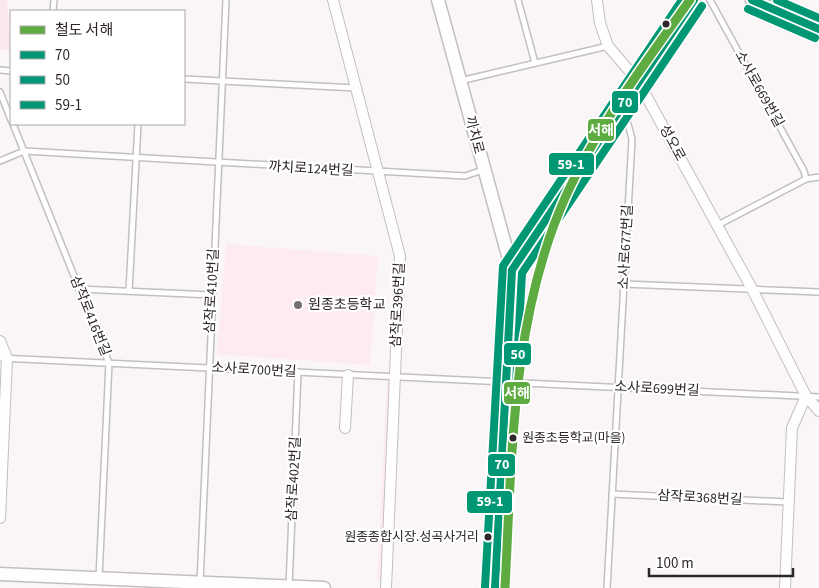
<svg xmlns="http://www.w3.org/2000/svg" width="819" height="588" viewBox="0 0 819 588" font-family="'Source Sans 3','Noto Sans KR',sans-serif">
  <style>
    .built { fill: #fdebef }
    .green { fill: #fbe8ed }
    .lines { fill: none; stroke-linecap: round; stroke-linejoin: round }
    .service-casing { stroke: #c4bec0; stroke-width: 8 }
    .minor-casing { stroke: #c4bec0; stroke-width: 12 }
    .tertiary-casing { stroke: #c4bec0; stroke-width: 15 }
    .service { stroke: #fefefe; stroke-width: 5 }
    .minor { stroke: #fefefe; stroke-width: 10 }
    .tertiary { stroke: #fefefe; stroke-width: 12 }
    .bus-1-casing { stroke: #fff; stroke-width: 11 }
    .bus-2-casing { stroke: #fff; stroke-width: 11 }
    .bus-3-casing { stroke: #fff; stroke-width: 11 }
    .bus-1 { stroke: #009775; stroke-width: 8 }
    .bus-2 { stroke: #009775; stroke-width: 8 }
    .bus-3 { stroke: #009775; stroke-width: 8 }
    .rail-1-casing { stroke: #fff; stroke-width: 12 }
    .rail-1 { stroke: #5eac41; stroke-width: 9 }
    .bus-dot { fill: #2e2628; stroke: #fff; stroke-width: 2 }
    .poi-dot { fill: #756f70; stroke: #fff; stroke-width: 2 }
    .labels { text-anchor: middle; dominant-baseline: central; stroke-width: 4.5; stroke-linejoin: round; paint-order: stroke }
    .bus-label { font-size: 13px; fill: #2e2628; stroke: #fff; text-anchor: start }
    .street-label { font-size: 14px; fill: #2e2628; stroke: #fff }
    .poi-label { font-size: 14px; fill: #2e2628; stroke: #fff; text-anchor: start }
    .line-badge { stroke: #fff; stroke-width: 2 }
    .badge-label { font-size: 14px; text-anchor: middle; font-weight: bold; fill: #fff }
  </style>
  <rect width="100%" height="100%" fill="#faf6f7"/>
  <!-- built -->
  <g class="built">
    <polygon points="226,244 378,256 370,365 217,354"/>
    <polygon points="387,382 398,382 388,581 377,581"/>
  </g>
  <!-- green -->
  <polygon class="green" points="0,0 7,0 11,51 0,49"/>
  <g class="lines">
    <!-- service casing -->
    <g class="service-casing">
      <g id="service">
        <polyline points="518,0 535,63"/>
        <polyline points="710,0 804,171 806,179"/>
        <polyline points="53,11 54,0"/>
        <polyline points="0,70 11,71"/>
        <polyline points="184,79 356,88"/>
        <polyline points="460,81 608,46"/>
        <polyline points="0,92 11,120"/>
        <polyline points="13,124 109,363 99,578"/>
        <polyline points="0,161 24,151 465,176 483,170"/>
        <polyline points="716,226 806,179 819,177"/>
        <polyline points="624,284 819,292"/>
        <polyline points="79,289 212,295"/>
        <polyline points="129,291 138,124"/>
        <polyline points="0,358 819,397"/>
        <polyline points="612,494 787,502"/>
        <polyline points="200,583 226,0"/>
        <polyline points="289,586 298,372"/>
        <polyline points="607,588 632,139 628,124 621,111"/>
      </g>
    </g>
    <!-- minor casing -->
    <g class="minor-casing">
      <g id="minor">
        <polyline points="333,0 400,256 386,588"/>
        <polyline points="597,0 600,23 608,46 638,81 751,287 806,396 819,411"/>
        <polyline points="0,341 7,358 0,518"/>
        <polyline points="345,428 348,375"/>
        <polyline points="785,588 792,428 806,396"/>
      </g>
    </g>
    <!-- tertiary casing -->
    <g class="tertiary-casing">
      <g id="tertiary">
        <polyline points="438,0 512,270"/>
        <polyline points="752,0 819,29"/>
        <polyline points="0,574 324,588"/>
        <polyline points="495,588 512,270 694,0"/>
      </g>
    </g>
    <!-- service -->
    <use href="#service" class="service"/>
    <!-- minor -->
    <use href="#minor" class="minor"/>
    <!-- tertiary -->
    <use href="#tertiary" class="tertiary"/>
    <!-- bus-1 casing -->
    <g class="bus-1-casing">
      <g id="bus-1">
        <polyline points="752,0 819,29"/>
        <polyline points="495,588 512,270 694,0"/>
      </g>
    </g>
    <!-- bus-2 casing -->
    <g class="bus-2-casing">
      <g id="bus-2">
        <polyline points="748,9 815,38"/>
        <polyline points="505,588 522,273 702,6"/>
      </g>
    </g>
    <!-- bus-3 casing -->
    <g class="bus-3-casing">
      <g id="bus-3">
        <polyline points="777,0 819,18"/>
        <polyline points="485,587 503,266 682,0"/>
      </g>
    </g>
    <!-- bus-1 -->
    <use href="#bus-1" class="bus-1"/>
    <!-- bus-2 -->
    <use href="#bus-2" class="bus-2"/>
    <!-- bus-3 -->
    <use href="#bus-3" class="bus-3"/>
    <!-- rail-1 casing -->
    <g class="rail-1-casing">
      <path id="rail-1" d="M 505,588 C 512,458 511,319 565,198 C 597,127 645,63 690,0"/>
    </g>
    <!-- rail-1 -->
    <use href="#rail-1" class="rail-1"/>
  </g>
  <!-- markers -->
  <g class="bus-dot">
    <circle cx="666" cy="24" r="4.5"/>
    <circle cx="513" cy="438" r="4.5"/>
    <circle cx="488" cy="537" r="4.5"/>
  </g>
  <circle class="poi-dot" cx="298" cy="305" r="5"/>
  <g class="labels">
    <!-- bus labels -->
    <g class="bus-label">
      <text x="522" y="438">원종초등학교(마을)</text>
      <text x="479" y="537" text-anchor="end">원종종합시장.성곡사거리</text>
    </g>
    <!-- street labels -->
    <g class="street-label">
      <text transform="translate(759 89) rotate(61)">소사로669번길</text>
      <text transform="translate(474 135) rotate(75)">까치로</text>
      <text transform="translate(672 143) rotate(62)">성오로</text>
      <text transform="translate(311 169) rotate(3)">까치로124번길</text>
      <text transform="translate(626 247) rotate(-87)">소사로677번길</text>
      <text transform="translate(212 291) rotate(-87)">삼작로410번길</text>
      <text transform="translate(398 305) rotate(-87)">삼작로396번길</text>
      <text transform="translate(90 316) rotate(68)">삼작로416번길</text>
      <text transform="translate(254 370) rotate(3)">소사로700번길</text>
      <text transform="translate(657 389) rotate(3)">소사로699번길</text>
      <text transform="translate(294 479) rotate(-87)">삼작로402번길</text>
      <text transform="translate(700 498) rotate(3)">삼작로368번길</text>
    </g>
    <!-- poi labels -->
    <g class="poi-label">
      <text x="308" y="305">원종초등학교</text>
    </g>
  </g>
  <g class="line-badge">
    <rect x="611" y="90" width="28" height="24" rx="5" fill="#009775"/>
    <rect x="587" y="118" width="28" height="24" rx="5" fill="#5eac41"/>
    <rect x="548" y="152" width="47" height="24" rx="5" fill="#009775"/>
    <rect x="503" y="342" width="29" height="24" rx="5" fill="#009775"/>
    <rect x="503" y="381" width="28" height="24" rx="5" fill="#5eac41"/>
    <rect x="487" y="453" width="29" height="24" rx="5" fill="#009775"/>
    <rect x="466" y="490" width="47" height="24" rx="5" fill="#009775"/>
  </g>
  <g class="badge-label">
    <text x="625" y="107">70</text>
    <text x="601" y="135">서해</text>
    <text x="571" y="169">59-1</text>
    <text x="518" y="359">50</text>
    <text x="517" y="398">서해</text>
    <text x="502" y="469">70</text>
    <text x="490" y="506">59-1</text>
  </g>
  <!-- legend -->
  <rect x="10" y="10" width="175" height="115" fill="#ffffff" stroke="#aba8a9"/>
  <rect x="20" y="26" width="25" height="8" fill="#5eac41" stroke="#aba8a9"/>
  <text x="55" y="35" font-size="15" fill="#2e2628">철도 서해</text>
  <rect x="20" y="51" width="25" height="8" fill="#009775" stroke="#aba8a9"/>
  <text x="55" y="60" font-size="15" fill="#2e2628">70</text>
  <rect x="20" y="76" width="25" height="8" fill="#009775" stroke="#aba8a9"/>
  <text x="55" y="85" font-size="15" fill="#2e2628">50</text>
  <rect x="20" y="101" width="25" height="8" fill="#009775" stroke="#aba8a9"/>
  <text x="55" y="110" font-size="15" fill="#2e2628">59-1</text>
  <!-- scale -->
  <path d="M649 568v8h144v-8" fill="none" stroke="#2e2628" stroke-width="2.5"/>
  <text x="656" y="568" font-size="15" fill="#2e2628" stroke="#ffffff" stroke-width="4" paint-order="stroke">100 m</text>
</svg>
